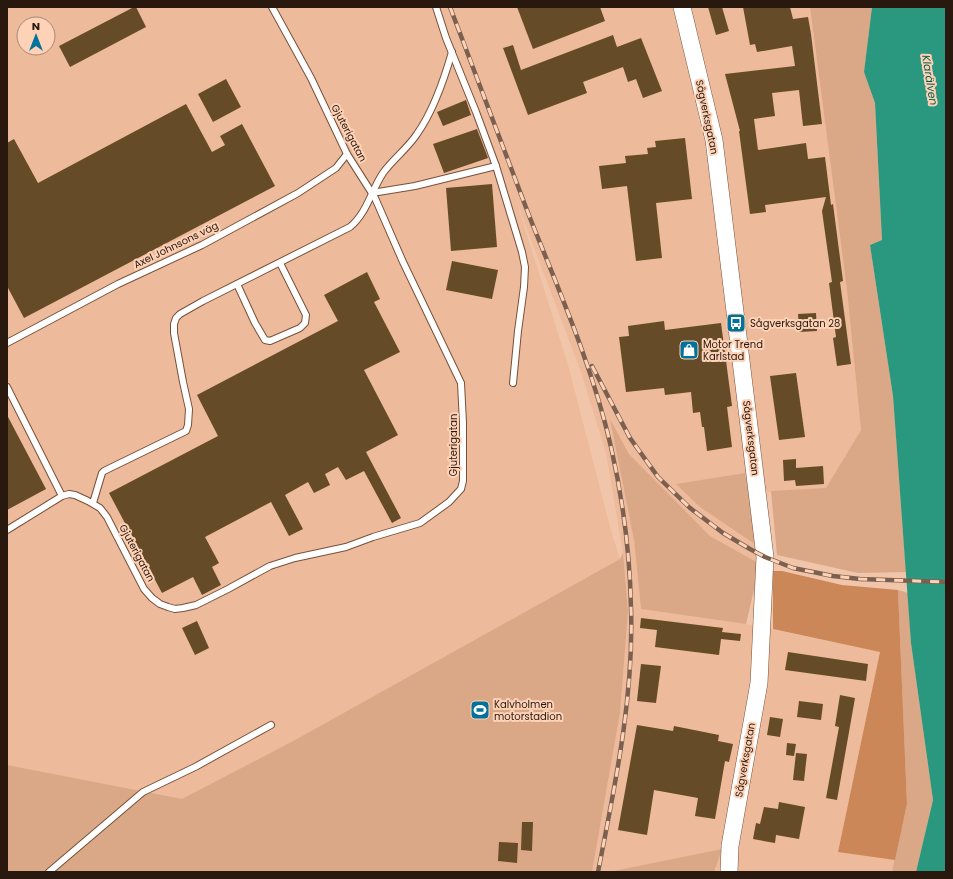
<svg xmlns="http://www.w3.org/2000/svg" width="953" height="879" viewBox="0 0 953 879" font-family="Poppins,sans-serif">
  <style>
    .built { fill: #edba9b; fill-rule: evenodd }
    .green { fill: #daa787 }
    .forest { fill: #cc8759 }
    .water { fill: #2a987e }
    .building { fill: #654b27 }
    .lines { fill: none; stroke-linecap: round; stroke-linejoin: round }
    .lane-casing { stroke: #775139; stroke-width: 8 }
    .secondary-casing { stroke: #775139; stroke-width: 18 }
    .lane { stroke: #fff; stroke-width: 6 }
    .secondary { stroke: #fff; stroke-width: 17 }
    .rail-casing { stroke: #7c604f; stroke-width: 4.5 }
    .rail { stroke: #fed2b6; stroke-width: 3; stroke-dasharray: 9; stroke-linecap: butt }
    .labels { text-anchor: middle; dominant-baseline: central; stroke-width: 4; stroke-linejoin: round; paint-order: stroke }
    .street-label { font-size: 10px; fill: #28180e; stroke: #fed2b6 }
    .poi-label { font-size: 10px; fill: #28180e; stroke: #fed2b6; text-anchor: start }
    .water-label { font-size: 11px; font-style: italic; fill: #005b49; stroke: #fed2b6 }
  </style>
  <rect width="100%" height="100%" fill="#f1c5a9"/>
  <!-- built -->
  <path class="built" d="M 10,7 L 810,7 L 847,290 L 861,430 L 826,488 L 749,493 L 745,473 L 677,484 L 700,507 L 756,545 L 760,564 L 710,536 L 629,454 L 611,421 L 634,540 L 641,609 L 746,624 L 880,652 L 838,851 L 895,860 L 892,872 L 592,872 L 620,713 L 628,611 L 623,553 L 606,453 L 581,372 L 516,200 L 568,365 L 611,531 L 620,559 L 295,740 L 181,800 L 7,765 L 7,8 ZM 24,24 L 48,24 L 48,48 L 24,48 Z"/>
  <!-- green -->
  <g class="green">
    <polygon points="810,7 872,7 864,72 875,103 882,240 870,245 893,396 906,572 858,573 777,555 771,491 826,488 861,430 847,290"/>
    <polygon points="610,419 629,454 710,536 760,564 746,624 641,609 634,540"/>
    <polygon points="745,473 749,493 756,545 700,507 676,484"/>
    <polygon points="623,553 628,611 620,713 592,872 7,872 7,765 182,799 295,740 620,559"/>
    <polygon points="898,590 908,593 911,643 933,800 916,872 892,872 907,804"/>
    <polygon points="722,849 714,872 609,872"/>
  </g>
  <!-- forest -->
  <polygon class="forest" points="773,571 782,571 842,585 898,590 907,804 895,860 838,852 880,652 773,629"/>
  <!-- water -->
  <polygon class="water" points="872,7 946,7 946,872 916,872 933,800 911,643 893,396 870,245 882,240 875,103 864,72"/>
  <!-- building -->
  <g class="building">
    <polygon points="134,7 136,7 146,27 70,67 59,46"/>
    <polygon points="517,7 600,7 605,21 533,49"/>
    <polygon points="708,7 722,7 729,31 716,35"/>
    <polygon points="743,7 790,7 793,19 808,17 811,34 822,124 803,126 799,90 772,93 775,116 754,119 758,150 806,143 808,159 825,157 831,205 833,204 843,281 840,282 851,364 837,366 833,338 836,337 829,283 832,282 822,211 826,197 765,205 766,212 750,214 739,131 740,131 725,74 795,66 792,46 757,52 755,44 750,45"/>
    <polygon points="613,35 617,47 641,38 662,91 643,98 636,79 628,82 623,67 583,82 587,93 528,115 503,48 513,45 521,70"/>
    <polygon points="226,79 241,107 213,122 198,94"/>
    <polygon points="466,100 471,115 443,126 437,112"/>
    <polygon points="186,104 212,152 225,145 220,136 242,124 275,186 24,318 7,286 7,143 14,139 38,183"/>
    <polygon points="477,129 488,158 444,173 433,144"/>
    <polygon points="685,138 692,199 656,203 662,258 636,261 627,186 602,189 599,166 626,163 625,156 648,154 647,148 656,147 655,141"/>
    <polygon points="492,184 497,247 451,251 446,188"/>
    <polygon points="452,261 498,270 492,299 446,290"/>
    <polygon points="367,272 380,299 374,302 400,352 364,370 398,435 366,452 401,518 392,523 364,471 346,480 338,467 325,474 330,485 314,493 308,482 285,495 303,529 289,536 271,502 205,537 219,563 212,567 221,585 202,595 193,577 162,593 109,493 218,436 197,395 338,321 324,295"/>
    <polygon points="816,313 817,331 799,332 798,314"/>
    <polygon points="664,321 665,330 721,323 732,406 727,407 732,447 707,451 704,427 702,427 700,412 693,413 691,392 665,395 664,388 626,392 619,337 629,336 628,326"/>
    <polygon points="796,373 805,437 779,440 770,376"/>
    <polygon points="7,415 46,489 7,510"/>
    <polygon points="796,459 796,468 823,466 824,484 796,486 795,480 784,481 783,460"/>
    <polygon points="641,618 723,628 722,632 741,634 740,641 721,639 719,655 655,647 657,630 640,628"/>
    <polygon points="197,621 209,648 195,655 182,628"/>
    <polygon points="788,652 868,664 866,681 785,670"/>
    <polygon points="641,664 661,666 656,703 637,701"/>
    <polygon points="840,695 855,698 837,800 826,798 839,727 835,726"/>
    <polygon points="799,701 823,704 821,720 797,717"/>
    <polygon points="770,717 783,719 780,737 767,735"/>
    <polygon points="637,725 673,731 674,726 719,735 718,741 733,744 729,762 725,761 715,819 695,816 698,798 654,790 647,835 618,830"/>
    <polygon points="787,743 796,744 794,756 786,755"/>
    <polygon points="796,753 807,754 804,781 793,780"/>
    <polygon points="779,802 805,807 799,839 776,835 775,843 753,839 756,823 760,824 764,807 778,809"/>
    <polygon points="522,822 533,822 532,851 521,850"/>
    <polygon points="499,842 518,843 517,863 498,861"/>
  </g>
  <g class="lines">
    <!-- lane casing -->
    <g class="lane-casing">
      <g id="lane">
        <polyline points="436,7 446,38 476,112 496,166 522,252 525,267 524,287 518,331 513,383"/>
        <polyline points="372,193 415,186 496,166"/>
        <polyline points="237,284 255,323 265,340 270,341 300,328 305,323 306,315 280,263"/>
        <polyline points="7,343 118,284 202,245 298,193 336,168 347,154"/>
        <polyline points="7,387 62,496"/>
        <path d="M 93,503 L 102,473 L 104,471 L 186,431 L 188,425 L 189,409 L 183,382 L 174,333 L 174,324 L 176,318 L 180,314 L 203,301 L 350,227 C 367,213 371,191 383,173 C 393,159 408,148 417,134 C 434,110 444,80 452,52"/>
        <polyline points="7,530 62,496 69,494 75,495 88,501 100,508 107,517 144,589 152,598 160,604 168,607 175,609 183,608 196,605 228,589 270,566 295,558 346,547 373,537 420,523 449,502 461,489 463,481 463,423 461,383 403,262 375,198 347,154 311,78 272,7"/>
        <polyline points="49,872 143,792 195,767 271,725"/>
      </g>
    </g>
    <!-- secondary casing -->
    <g class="secondary-casing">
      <polyline id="secondary" points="682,7 714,140 765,557 759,683 730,846 729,872"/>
    </g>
    <!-- lane -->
    <use href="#lane" class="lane"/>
    <!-- secondary -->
    <use href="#secondary" class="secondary"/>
    <!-- rail casing -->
    <g class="rail-casing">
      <g id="rail">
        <path d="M 450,7 C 477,77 503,148 530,218 C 560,293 593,368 611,447 C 623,500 630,554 631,608 C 634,697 615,785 598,872"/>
        <polyline points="592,366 630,438 658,477 690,508 723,533 750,549 765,557 793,568 833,576 860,579 946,582"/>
      </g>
    </g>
    <!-- rail -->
    <use href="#rail" class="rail"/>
  </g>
  <!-- icons -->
  <defs>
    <g id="bus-square" transform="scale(1)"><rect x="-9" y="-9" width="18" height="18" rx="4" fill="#02729d" stroke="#fed2b6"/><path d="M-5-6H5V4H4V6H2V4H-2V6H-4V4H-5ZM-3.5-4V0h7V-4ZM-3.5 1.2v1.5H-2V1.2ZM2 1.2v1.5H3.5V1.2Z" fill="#fff"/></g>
    <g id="shop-square" transform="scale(1)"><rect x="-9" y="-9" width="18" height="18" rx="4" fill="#02729d" stroke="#fed2b6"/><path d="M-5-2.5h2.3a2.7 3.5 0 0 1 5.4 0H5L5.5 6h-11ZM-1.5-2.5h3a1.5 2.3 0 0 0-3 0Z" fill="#fff"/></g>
    <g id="stadium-square" transform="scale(1)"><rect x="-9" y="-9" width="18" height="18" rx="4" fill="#02729d" stroke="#fed2b6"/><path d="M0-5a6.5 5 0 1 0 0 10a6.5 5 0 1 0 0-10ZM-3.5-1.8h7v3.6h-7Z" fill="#fff"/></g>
  </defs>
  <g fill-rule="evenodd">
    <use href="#bus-square" x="736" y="323"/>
    <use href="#shop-square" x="689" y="350"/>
    <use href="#stadium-square" x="480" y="710"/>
  </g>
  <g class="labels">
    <!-- street labels -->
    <g class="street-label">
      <text transform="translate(707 117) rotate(78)">Sågverksgatan</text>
      <text transform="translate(349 133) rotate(62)">Gjuterigatan</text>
      <text transform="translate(176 245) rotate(-26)">Axel Johnsons väg</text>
      <text transform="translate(751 438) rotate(83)">Sågverksgatan</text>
      <text transform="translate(453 445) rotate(-90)">Gjuterigatan</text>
      <text transform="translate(137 553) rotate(62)">Gjuterigatan</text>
      <text transform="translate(745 760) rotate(-80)">Sågverksgatan</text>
    </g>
    <!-- poi labels -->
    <g class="poi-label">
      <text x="750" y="323">Sågverksgatan 28</text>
      <text x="703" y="344">Motor Trend<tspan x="703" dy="12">Karlstad</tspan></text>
      <text x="494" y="704">Kalvholmen<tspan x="494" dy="12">motorstadion</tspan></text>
    </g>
    <!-- water labels -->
    <g class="water-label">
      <text transform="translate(930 80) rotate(81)">Klarälven</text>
    </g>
  </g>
  <!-- border -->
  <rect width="953" height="879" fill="none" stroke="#28180e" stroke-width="16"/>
  <!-- north arrow -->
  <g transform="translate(36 36)"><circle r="19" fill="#fed2b6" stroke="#a88873"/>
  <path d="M0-3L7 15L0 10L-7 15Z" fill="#02729d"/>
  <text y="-6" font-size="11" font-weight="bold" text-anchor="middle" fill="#28180e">N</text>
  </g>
</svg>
